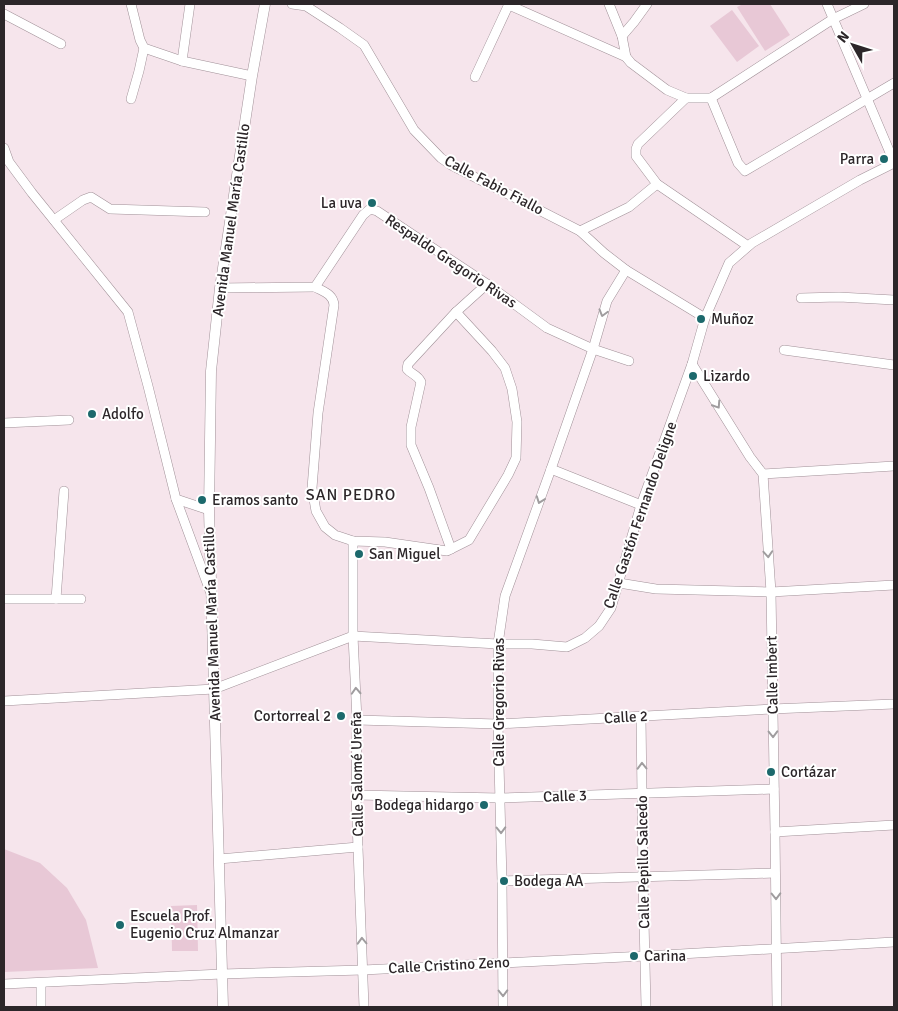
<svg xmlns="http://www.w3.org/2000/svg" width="898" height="1011" viewBox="0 0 898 1011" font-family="Signika,sans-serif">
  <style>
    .green { fill: #e8c8d6 }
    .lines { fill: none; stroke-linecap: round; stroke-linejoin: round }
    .minor-casing { stroke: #a19198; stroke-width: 10 }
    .tertiary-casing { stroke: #a19198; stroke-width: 11 }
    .minor { stroke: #fff; stroke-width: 9 }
    .tertiary { stroke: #fff; stroke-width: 10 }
    .oneway { stroke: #a09d9f }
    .poi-dot { fill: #1c696c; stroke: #fff; stroke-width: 2 }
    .labels { text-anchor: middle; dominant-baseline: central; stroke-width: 4; stroke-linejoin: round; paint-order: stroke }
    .poi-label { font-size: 15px; fill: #2c2629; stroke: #fff; text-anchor: start }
    .street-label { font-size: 15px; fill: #2c2629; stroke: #fff }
    .neighbourhood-label { font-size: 16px; letter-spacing: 1px; fill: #2c2629; stroke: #fff }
  </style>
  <rect width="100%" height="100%" fill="#f6e5ec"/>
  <!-- green -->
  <g class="green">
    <polygon points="743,4 770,4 790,35 765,51 737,7"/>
    <polygon points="732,10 759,46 737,62 710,26"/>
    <polygon points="4,849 40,863 67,888 86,920 98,968 4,972"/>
    <polygon points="197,905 198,951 172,951 171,906"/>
  </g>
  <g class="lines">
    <!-- minor casing -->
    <g class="minor-casing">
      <g id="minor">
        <polyline points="131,4 140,40 144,48 182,61 252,76"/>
        <polyline points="292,4 306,6 340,28 364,45 414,130 441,158 451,165 580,231 604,253 626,270 705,318"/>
        <polyline points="609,4 622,36 626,57 631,63 667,90 686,98 711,98 833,19 864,4"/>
        <polyline points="827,4 894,162"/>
        <polyline points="509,5 626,57"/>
        <polyline points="4,14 61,44"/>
        <polyline points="622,36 634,22 647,4"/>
        <polyline points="182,61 190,4"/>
        <polyline points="475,77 509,4"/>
        <polyline points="686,98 638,144 636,149 636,156 657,184 748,246"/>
        <polyline points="711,98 738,163 745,171 894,83"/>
        <polyline points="131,99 139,71 144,48"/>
        <polyline points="4,148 9,162 32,193 128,312 148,386 176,499 209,510"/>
        <polyline points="54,220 83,200 91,197 110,209 205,212"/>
        <polyline points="580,231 629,207 657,184"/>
        <path d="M 315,287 C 324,292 333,294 334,305 L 318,413 L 312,488 L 316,511 L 325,527 L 335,535 L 353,541 L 385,542 L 447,551 L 469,540 L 508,475 L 516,458 L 517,422 L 512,389 L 505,368 L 492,351 L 456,312"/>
        <polyline points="220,288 315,287 363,215 370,209 377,211 487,284 547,328 593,349 629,361"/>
        <polyline points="801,298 839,297 894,300"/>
        <polyline points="784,350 894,365"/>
        <polyline points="692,364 750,457 763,474 771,592 775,832 777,1007"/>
        <polyline points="4,423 69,420"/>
        <polyline points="551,469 641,505"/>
        <polyline points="763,474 894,466"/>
        <polyline points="176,499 210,591"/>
        <polyline points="353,541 353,636 357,720 356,795 364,1007"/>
        <path d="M 451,549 L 429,488 L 411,445 L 411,427 L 421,382 C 417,374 412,375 407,369 L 408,364 L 456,312 L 487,284"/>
        <polyline points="619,583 656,589 771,592 894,585"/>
        <polyline points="4,599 81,599"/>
        <polyline points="56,599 64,491"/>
        <polyline points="4,701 214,689 353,636 498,644 532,644 567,647 585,638 599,626 611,608 641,505 692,364 705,318 729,263 752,243 860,180 894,163"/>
        <polyline points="641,716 643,877 646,1007"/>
        <polyline points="357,720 498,724 772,709 894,704"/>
        <polyline points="356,795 500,798 774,789"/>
        <polyline points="775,832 894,825"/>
        <polyline points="219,859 358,847"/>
        <polyline points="502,881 775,873"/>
        <polyline points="4,984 222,974 363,970 645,956 894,942"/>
        <polyline points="41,1007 41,983"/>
        <polyline points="503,1007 502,881 498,724 498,644 505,596 551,469 593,349 607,301 626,270"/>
      </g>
    </g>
    <!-- tertiary casing -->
    <g class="tertiary-casing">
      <polyline id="tertiary" points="223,1007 209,510 211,371 220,288 252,76 265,4"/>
    </g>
    <!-- minor -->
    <use href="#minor" class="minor"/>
    <!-- tertiary -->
    <use href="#tertiary" class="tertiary"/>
  </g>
  <!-- one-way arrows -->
  <defs><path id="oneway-chevron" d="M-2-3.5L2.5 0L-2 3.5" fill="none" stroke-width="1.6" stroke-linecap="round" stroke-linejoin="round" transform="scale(1.25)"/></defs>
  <g class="oneway">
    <use href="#oneway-chevron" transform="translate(603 313) rotate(106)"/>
    <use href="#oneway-chevron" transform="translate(717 405) rotate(57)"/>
    <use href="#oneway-chevron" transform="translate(540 500) rotate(110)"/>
    <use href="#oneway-chevron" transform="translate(768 554) rotate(86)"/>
    <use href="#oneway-chevron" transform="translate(356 691) rotate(-93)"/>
    <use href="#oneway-chevron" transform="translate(773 734) rotate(89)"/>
    <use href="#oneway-chevron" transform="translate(642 766) rotate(-91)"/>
    <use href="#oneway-chevron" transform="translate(501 830) rotate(89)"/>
    <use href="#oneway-chevron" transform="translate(776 896) rotate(89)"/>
    <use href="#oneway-chevron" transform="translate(362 941) rotate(-92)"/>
    <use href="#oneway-chevron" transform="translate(503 993) rotate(89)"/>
  </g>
  <!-- markers -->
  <g class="poi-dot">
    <circle cx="884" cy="159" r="5"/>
    <circle cx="372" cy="203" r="5"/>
    <circle cx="701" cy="319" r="5"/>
    <circle cx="693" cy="376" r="5"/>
    <circle cx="92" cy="414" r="5"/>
    <circle cx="202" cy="500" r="5"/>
    <circle cx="359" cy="554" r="5"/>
    <circle cx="341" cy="716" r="5"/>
    <circle cx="771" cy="772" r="5"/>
    <circle cx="484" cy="805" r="5"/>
    <circle cx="504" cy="881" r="5"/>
    <circle cx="120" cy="925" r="5"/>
    <circle cx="634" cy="956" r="5"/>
  </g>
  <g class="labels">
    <!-- poi labels -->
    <g class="poi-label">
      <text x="874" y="159" text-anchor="end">Parra</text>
      <text x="362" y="203" text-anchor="end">La uva</text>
      <text x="711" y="319">Muñoz</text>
      <text x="703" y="376">Lizardo</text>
      <text x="102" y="414">Adolfo</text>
      <text x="212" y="500">Eramos santo</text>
      <text x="369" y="554">San Miguel</text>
      <text x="331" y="716" text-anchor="end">Cortorreal 2</text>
      <text x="781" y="772">Cortázar</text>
      <text x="474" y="805" text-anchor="end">Bodega hidargo</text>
      <text x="514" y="881">Bodega AA</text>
      <text x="130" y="916">Escuela Prof.<tspan x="130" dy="17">Eugenio Cruz Almanzar</tspan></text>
      <text x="644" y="956">Carina</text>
    </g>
    <!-- street labels -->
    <g class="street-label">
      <text transform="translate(494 185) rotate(28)">Calle Fabio Fiallo</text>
      <text transform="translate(231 220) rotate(-82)">Avenida Manuel María Castillo</text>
      <text transform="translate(451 261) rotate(34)">Respaldo Gregorio Rivas</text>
      <text transform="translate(640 515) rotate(-71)">Calle Gastón Fernando Deligne</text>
      <text transform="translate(212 624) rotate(-92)">Avenida Manuel María Castillo</text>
      <text transform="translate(772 675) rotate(-91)">Calle Imbert</text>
      <text transform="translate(499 702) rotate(-90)">Calle Gregorio Rivas</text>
      <text transform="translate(626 717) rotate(-3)">Calle 2</text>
      <text transform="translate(357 774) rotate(-91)">Calle Salomé Ureña</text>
      <text transform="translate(565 796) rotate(-2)">Calle 3</text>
      <text transform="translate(643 862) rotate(-91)">Calle Pepillo Salcedo</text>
      <text transform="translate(449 965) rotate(-3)">Calle Cristino Zeno</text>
    </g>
    <!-- neighbourhood labels -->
    <g class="neighbourhood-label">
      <text x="351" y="495">SAN PEDRO</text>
    </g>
  </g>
  <!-- border -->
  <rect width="898" height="1011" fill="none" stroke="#2c2629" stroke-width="10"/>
  <!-- north arrow -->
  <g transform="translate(853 45) rotate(309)" stroke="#ffffff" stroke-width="4" paint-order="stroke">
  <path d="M0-4L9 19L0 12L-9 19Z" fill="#2c2629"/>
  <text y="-8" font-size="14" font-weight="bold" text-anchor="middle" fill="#2c2629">N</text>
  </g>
</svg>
